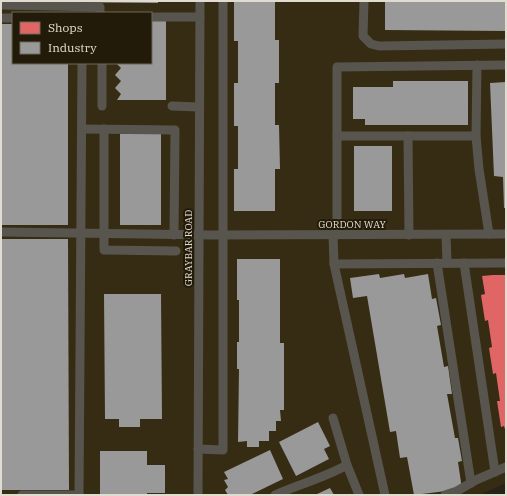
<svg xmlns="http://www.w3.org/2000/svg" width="507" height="496" viewBox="0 0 507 496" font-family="'IBM Plex Serif',serif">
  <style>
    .built { fill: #362c14; fill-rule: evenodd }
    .shops { fill: #e06666 }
    .industry { fill: #999 }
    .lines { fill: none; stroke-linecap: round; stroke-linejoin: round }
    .minor { stroke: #58554e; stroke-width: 9 }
    .labels { text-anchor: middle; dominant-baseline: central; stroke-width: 4; stroke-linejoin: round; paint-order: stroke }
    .street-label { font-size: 10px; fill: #e1dcd0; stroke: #231b09 }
  </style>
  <rect width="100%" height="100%" fill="#272218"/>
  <!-- built -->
  <path class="built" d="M 1,1 L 506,1 L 506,483 L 479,495 L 1,495 ZM 13,13 L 151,13 L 151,63 L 13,63 Z"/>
  <!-- shops -->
  <polygon class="shops" points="493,275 506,275 506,432 504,426 501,427 497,401 500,401 496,373 493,374 489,348 492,347 488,320 485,321 481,295 485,294 482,276"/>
  <!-- industry -->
  <g class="industry">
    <polygon points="48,1 158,1 158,3 48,2"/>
    <polygon points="234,1 275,1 275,40 279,40 279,83 275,83 275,125 279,125 280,169 275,169 275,211 234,211 234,169 238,169 238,126 234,126 234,83 238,83 238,41 234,41"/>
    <polygon points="385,1 506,1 506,31 385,30"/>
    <polygon points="151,21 166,21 166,100 117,100 121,94 115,88 121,81 115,75 121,68 116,63 151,63"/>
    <polygon points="1,24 13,24 13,63 68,63 68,225 1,225"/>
    <polygon points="393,81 468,81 468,125 365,125 365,119 353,119 353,87 393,87"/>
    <polygon points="506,82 506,208 504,208 503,177 494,176 490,83"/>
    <rect x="120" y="134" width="41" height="91"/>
    <rect x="354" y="146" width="38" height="65"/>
    <polygon points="1,239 68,239 69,490 1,490"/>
    <polygon points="237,259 280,259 280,343 284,343 284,410 280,410 281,421 276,421 276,431 269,431 269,441 259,441 259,447 247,447 247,441 238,442 239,369 237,369 237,342 239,342 239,300 237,300"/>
    <polygon points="379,274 380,278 404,274 405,278 428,274 432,299 436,298 441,325 437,326 444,367 448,366 452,394 447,394 455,438 458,438 462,461 458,462 462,489 414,495 407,457 400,458 396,431 390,432 367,296 353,298 350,278"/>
    <polygon points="104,294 161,294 162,419 140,419 140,427 119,427 119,419 105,419"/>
    <polygon points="318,422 330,446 324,449 329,459 296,476 279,442"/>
    <polygon points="270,450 283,479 250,495 228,495 225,490 228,487 224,480 228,479 224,472"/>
    <polygon points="100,451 147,451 147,465 165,465 165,493 147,493 147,495 100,495"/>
    <polygon points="330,488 334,495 315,495"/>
  </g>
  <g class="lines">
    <!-- minor -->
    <g class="minor">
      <polyline points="364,1 363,36 371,44 379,46 506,44"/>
      <polyline points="1,5 100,7 100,13"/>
      <polyline points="151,17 200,17"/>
      <polyline points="1,18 13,18"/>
      <polyline points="102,63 102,106"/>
      <polyline points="477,65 476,136 479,169 489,234"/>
      <polyline points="172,106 199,107"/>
      <polyline points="82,129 175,130 174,235"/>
      <polyline points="104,129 104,250 176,251"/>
      <polyline points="337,136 476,136"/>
      <polyline points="408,136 409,235"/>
      <polyline points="1,232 213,235 506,234"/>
      <polyline points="333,235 334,264 385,495"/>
      <polyline points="337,235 337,67 506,65"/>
      <polyline points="446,235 447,263"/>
      <polyline points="437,263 471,483"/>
      <polyline points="464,263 495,472"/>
      <polyline points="334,264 506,263"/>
      <polyline points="198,449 223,450 223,1"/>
      <polyline points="347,465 359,495"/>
      <polyline points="22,495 79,495 82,63"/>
      <polyline points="198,495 200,1"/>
      <path d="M 275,495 C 299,484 324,478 347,465 L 333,418"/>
      <polyline points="445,495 457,491 476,480 506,467"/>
    </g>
  </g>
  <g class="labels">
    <!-- street labels -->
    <g class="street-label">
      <text x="352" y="224">GORDON WAY</text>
      <text transform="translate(188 248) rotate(-90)">GRAYBAR ROAD</text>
    </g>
  </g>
  <!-- border -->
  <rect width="507" height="496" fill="none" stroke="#e1dcd0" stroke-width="4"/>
  <!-- legend -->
  <rect x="12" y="12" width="140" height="52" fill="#231b09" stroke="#6f6859"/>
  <rect x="20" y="22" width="20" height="12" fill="#e06666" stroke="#6f6859"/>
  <text x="48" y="32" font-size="12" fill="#e1dcd0">Shops</text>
  <rect x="20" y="42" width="20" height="12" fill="#999999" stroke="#6f6859"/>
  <text x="48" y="52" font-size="12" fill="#e1dcd0">Industry</text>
</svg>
